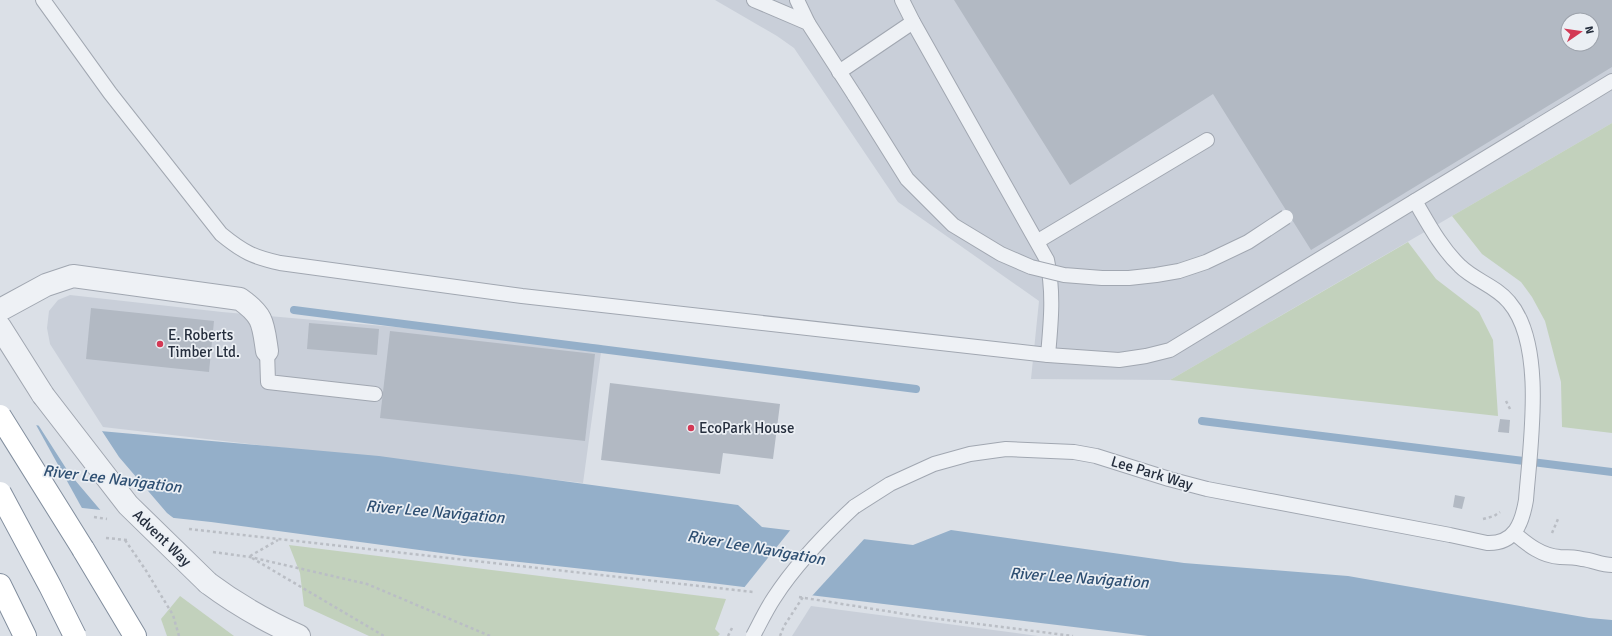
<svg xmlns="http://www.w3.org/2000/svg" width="1612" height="636" viewBox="0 0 1612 636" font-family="Signika,sans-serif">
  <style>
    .built { fill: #c9cfd9; fill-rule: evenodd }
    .green { fill: #c2d1bc }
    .water { fill: #94afc9 }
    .pier { fill: #dbe0e7 }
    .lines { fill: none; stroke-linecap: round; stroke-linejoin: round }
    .stream { stroke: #94afc9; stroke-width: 8 }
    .building { fill: #b2b9c3; fill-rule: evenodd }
    .service-casing { stroke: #a1a7b1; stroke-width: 16 }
    .minor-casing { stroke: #a1a7b1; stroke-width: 24 }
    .trunk-casing { stroke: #828e9e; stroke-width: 24 }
    .path { stroke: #babec5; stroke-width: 2.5; stroke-dasharray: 3 3; stroke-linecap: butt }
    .service { stroke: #eef1f5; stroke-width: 14 }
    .minor { stroke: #eef1f5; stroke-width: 22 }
    .trunk { stroke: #fff; stroke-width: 22 }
    .service-bridge-casing { stroke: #a1a7b1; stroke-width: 16; stroke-linecap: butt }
    .minor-bridge-casing { stroke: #a1a7b1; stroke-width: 24; stroke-linecap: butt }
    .trunk-bridge-casing { stroke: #828e9e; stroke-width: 24; stroke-linecap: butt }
    .service-bridge { stroke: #eef1f5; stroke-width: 14 }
    .minor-bridge { stroke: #eef1f5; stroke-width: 22 }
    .trunk-bridge { stroke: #fff; stroke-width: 22 }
    .poi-dot { fill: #d33955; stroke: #ebeff4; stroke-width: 1.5 }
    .labels { text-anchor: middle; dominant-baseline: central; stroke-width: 3.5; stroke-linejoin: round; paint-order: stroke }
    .poi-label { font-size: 15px; fill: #252e3d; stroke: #ebeff4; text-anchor: start }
    .street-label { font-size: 15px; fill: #252e3d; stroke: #ebeff4 }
    .water-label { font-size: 16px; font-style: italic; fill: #2e4f72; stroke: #ebeff4 }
  </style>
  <rect width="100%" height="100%" fill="#dbe0e7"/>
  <!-- built -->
  <g class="built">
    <path d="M 715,0 L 1612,0 L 1612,123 L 1170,380 L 1031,379 L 1039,301 L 898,202 L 794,48 L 777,36 ZM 1568,20 L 1592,20 L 1592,44 L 1568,44 Z"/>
    <polygon points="70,295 222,312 602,345 583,483 103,427 50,344 47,328 49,311 58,300"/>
    <polygon points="811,606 1038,636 792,636"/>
  </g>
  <!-- green -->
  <g class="green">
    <polygon points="1612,123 1612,433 1562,427 1561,382 1545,321 1532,297 1521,282 1482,254 1452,216"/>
    <polygon points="1408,242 1436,279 1479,312 1493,340 1498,416 1170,380"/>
    <polygon points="289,545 726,599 715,629 720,634 718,636 369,636 304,606 300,573"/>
    <polygon points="180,596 234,636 167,636 161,619"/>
  </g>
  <!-- water -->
  <polygon class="water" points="0,422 379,456 738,505 762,527 913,545 951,530 1184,563 1348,576 1589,618 1612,620 1612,636 1148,636 703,582 464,556 211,522 0,499"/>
  <!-- pier -->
  <g class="pier">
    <polygon points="0,420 35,423 83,510 0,501"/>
    <polygon points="37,423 100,428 119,457 167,513 176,520 102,512 69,473"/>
    <polygon points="792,528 866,537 811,597 743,589"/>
  </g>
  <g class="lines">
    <!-- stream -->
    <g class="stream">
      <polyline points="294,310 916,389"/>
      <polyline points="1202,421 1612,472"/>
    </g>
  </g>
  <!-- building -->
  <g class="building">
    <path d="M 954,0 L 1612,0 L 1612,67 L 1311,250 L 1213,94 L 1070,185 ZM 1568,20 L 1592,20 L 1592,44 L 1568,44 Z"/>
    <polygon points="91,308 214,321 209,372 86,359"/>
    <polygon points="309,323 379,329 377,355 307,349"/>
    <polygon points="390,331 595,354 585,441 380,418"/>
    <polygon points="610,383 780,404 773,459 723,453 720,474 601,460"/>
    <polygon points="1500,419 1510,420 1509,433 1498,432"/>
    <polygon points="1455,495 1465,497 1462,509 1453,507"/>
  </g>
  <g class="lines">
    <!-- service casing -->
    <g class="service-casing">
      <g id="service">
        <path d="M 43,0 L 110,93 L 221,234 C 243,252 253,257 280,263 L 522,296 L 1048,355 L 1119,360 L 1146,356 L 1170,350 L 1612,81"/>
        <polyline points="754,0 808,23 855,96"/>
        <polyline points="797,0 808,23"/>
        <path d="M 902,0 L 913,22 L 1047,260 C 1054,292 1051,322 1048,355"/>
        <polyline points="839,72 913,22"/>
        <polyline points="1038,241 1207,140"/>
        <polyline points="267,351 268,382 375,394"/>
        <path d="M 854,507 L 890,484 L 934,464 L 970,454 L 1006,449 L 1074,452 L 1096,456 L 1169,479 L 1207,489 L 1450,535 L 1487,543 C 1515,544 1522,523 1526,500 C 1530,446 1546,345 1509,302 C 1496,286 1474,280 1460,266 C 1441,248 1428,223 1415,201"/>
        <path d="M 1514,533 C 1528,545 1542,556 1560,557 C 1568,557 1575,557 1582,559 C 1593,560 1601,565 1612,565"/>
      </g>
    </g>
    <!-- minor casing -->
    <g class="minor-casing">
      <g id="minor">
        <path d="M 0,310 L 46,285 L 73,276 L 240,299 C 264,316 263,324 267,351"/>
        <polyline points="0,327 43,395"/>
        <path d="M 208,583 C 236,604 268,622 299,636"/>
      </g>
    </g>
    <!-- trunk casing -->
    <g class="trunk-casing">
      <g id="trunk">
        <polyline points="83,549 135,636"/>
        <polyline points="0,585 25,636"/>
      </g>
    </g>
    <!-- path -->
    <g class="path">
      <polyline points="1506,401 1511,411"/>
      <polyline points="94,517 107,519"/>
      <polyline points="1483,519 1494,516 1500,512"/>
      <polyline points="189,529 753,592"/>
      <polyline points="1552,533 1558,519"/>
      <polyline points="106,538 127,540"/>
      <polyline points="125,540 145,569 173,615 179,636"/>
      <polyline points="213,552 250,557 367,584 490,636"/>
      <polyline points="250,556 278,540"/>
      <polyline points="252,558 384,636"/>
      <polyline points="799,597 923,617 1073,636"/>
      <polyline points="728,636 732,628"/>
      <polyline points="780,636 784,626 803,597"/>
    </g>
    <!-- service -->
    <use href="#service" class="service"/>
    <!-- minor -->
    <use href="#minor" class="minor"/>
    <!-- trunk -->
    <use href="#trunk" class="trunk"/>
    <!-- service-bridge casing -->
    <g class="service-bridge-casing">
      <g id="service-bridge">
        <polyline points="855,96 907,179 953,225 1001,254 1031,267 1064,275 1102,278 1129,278 1156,275 1179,271 1206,262 1248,242 1286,217"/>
        <path d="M 753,636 C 760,623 766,610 774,598 C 796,564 824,535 854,507"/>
      </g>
    </g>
    <!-- minor-bridge casing -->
    <g class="minor-bridge-casing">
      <polyline id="minor-bridge" points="43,395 128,505 208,583"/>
    </g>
    <!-- trunk-bridge casing -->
    <g class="trunk-bridge-casing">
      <g id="trunk-bridge">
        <polyline points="0,416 83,549"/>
        <polyline points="0,493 50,586 75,636"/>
      </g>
    </g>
    <!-- service-bridge -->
    <use href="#service-bridge" class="service-bridge"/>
    <!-- minor-bridge -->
    <use href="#minor-bridge" class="minor-bridge"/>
    <!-- trunk-bridge -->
    <use href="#trunk-bridge" class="trunk-bridge"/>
  </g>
  <!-- markers -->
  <g class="poi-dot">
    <circle cx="160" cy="344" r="4"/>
    <circle cx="691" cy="428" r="4"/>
  </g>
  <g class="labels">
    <!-- poi labels -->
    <g class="poi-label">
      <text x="168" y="335">E. Roberts<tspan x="168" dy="17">Timber Ltd.</tspan></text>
      <text x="699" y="428">EcoPark House</text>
    </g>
    <!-- street labels -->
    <g class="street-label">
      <text transform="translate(1152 473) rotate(17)">Lee Park Way</text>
      <text transform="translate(162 538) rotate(44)">Advent Way</text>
    </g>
    <!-- water labels -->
    <g class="water-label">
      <text transform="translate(112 479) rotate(7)">River Lee Navigation</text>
      <text transform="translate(435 512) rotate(5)">River Lee Navigation</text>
      <text transform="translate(756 548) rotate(10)">River Lee Navigation</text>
      <text transform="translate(1079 578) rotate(4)">River Lee Navigation</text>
    </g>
  </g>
  <!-- north arrow -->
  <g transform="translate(1580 32) rotate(77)"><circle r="19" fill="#ebeff4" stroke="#9ca2ab"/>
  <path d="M0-3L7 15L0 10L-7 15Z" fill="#d33955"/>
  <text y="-6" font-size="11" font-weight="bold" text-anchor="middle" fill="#252e3d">N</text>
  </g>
</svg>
